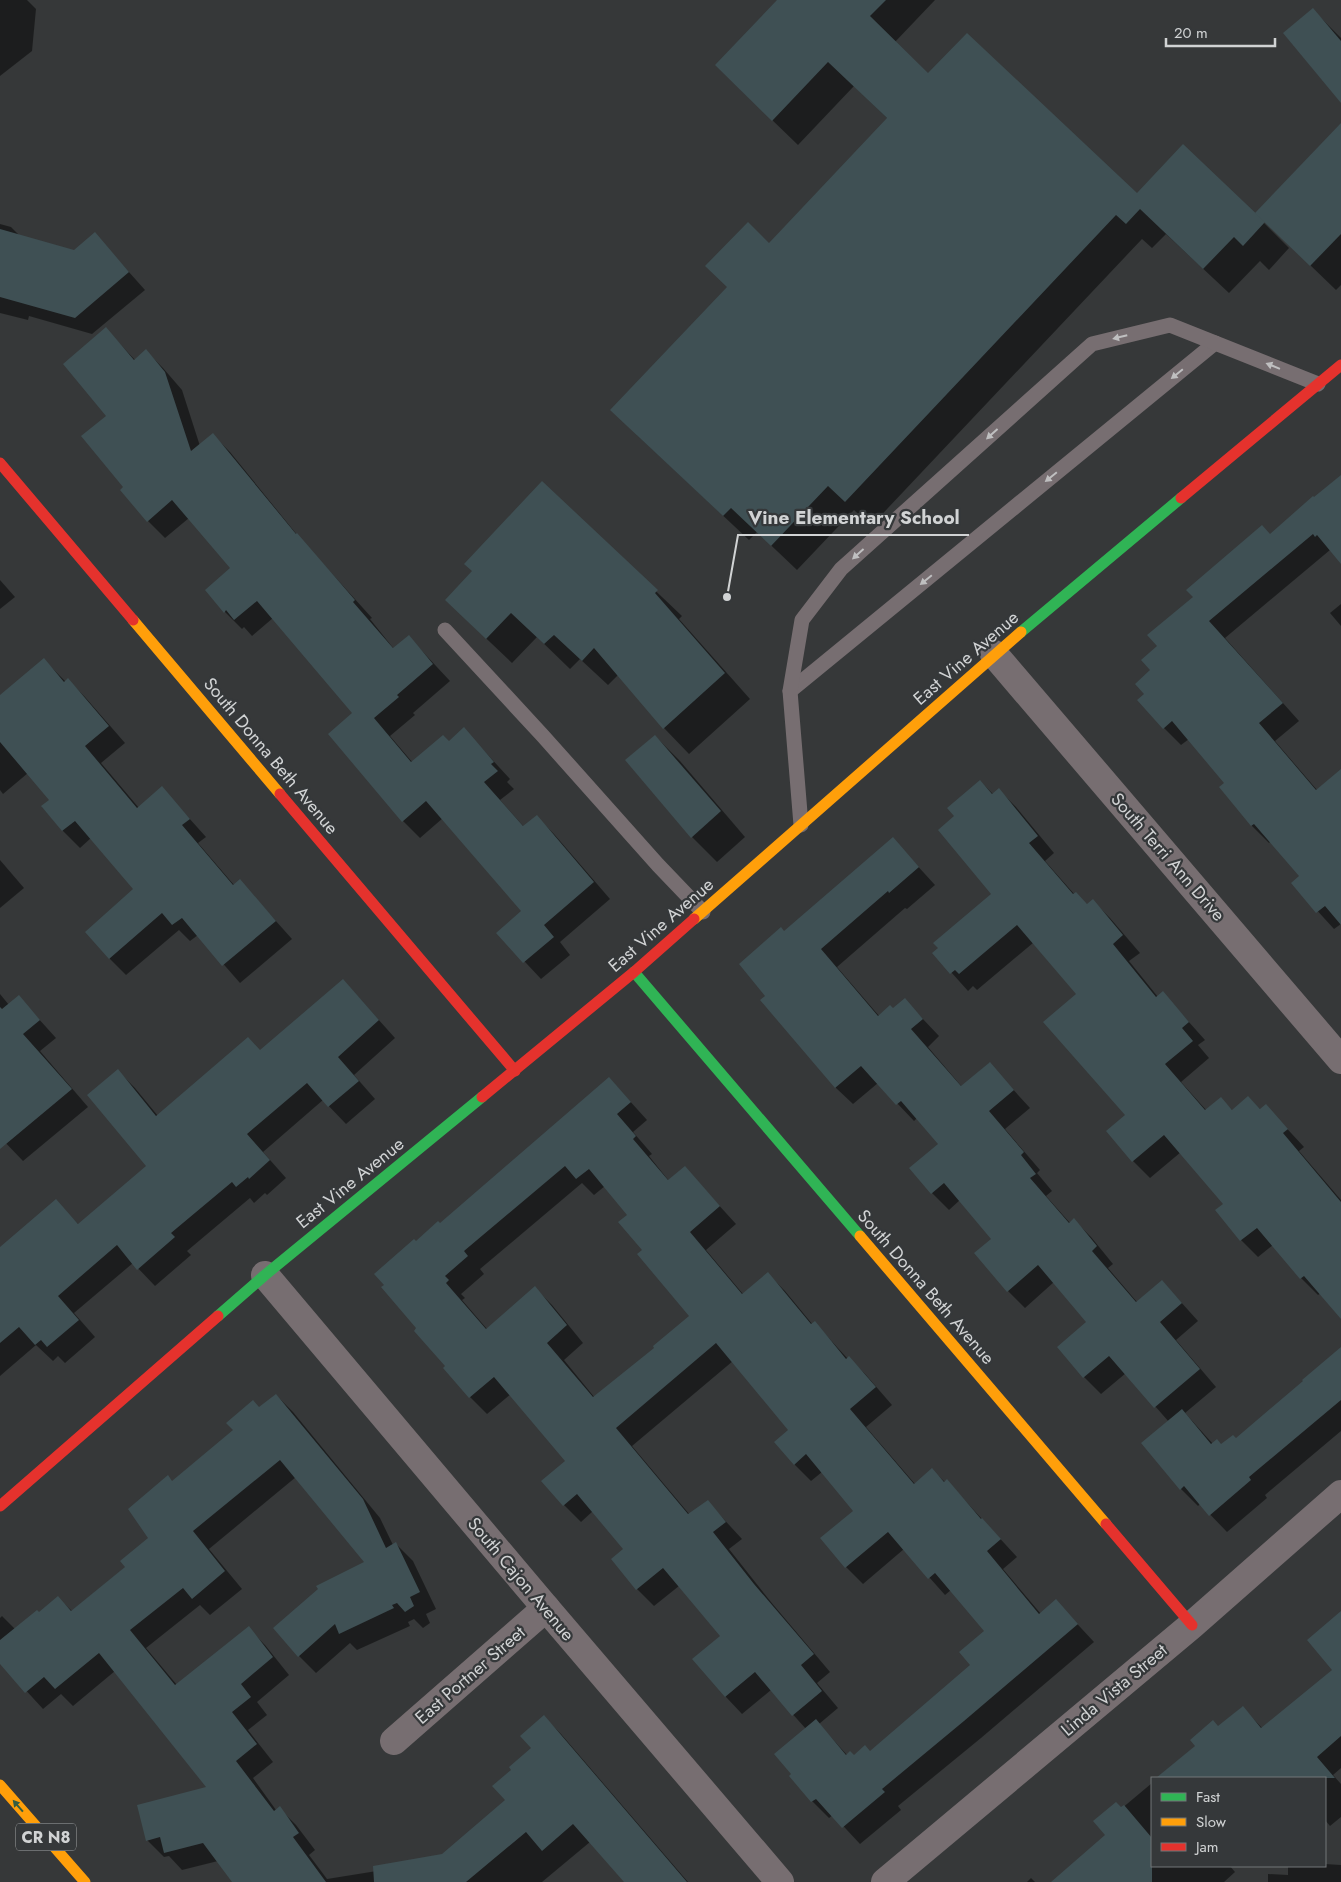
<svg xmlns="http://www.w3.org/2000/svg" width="1341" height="1882" viewBox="0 0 1341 1882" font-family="Jost,sans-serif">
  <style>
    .shadow { fill: #0007; fill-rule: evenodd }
    .building { fill: #3f5054; fill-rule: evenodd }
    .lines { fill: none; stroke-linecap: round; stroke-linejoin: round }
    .lane { stroke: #776e71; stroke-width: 15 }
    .street { stroke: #776e71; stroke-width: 28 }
    .fast { stroke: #30b455; stroke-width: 11 }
    .slow { stroke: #ff9f0a; stroke-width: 11 }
    .jam { stroke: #e5322d; stroke-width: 11 }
    .oneway { fill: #bfbfc0 }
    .oneway2 { fill: #345d42 }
    .labels { text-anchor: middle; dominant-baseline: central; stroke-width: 4.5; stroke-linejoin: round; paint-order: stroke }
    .shield { fill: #35383a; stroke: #a2a4a6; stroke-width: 1 }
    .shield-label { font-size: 16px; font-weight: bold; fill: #d1d3d4 }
    .street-label { font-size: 18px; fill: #d1d3d4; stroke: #35383a }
    .leader { fill: none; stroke: #d1d3d4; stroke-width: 2 }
    .callout-dot { fill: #d1d3d4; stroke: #35383a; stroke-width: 2 }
    .callout-label { font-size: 19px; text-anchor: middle; font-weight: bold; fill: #d1d3d4; stroke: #35383a; stroke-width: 4.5; stroke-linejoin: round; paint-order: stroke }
  </style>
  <rect width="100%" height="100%" fill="#363839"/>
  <!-- shadow -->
  <g class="shadow">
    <polygon points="0,0 27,0 36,9 32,51 0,76"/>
    <polygon points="779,0 935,0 895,42 928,75 1137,195 1264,223 1289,248 1269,270 1260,261 1229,293 1166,234 1152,248 1142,239 871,526 854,510 797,570 757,532 749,540 637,435 769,244 888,119 854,86 798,145 742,91"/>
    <polygon points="1313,10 1341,38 1341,101"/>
    <polygon points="1341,125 1341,285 1336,290 1282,238"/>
    <polygon points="0,224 11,227 20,236 75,251 95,234 145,290 92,334 29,316 28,320 0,313"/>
    <polygon points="106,329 135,360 146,351 163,368 182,390 200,446 213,435 230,452 298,536 372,618 370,619 394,649 409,637 450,681 413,713 415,715 390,736 413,763 449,742 464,729 510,779 507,782 514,789 500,800 524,827 537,817 554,834 610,899 560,942 570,955 541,979 498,933 523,911 443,818 420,838 403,821 330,734 354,713 273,618 252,636 244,627 242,629 225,612 232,569 189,518 165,538 148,521 125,487 108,416"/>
    <polygon points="1341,476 1341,562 1330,550 1225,638 1299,721 1275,741 1317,790 1341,770 1341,924 1334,929 1292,883 1301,876 1271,841 1269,843 1252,826 1220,787 1226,783 1189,739 1181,745 1164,728 1146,694 1152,671 1271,535"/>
    <polygon points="542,483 682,616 679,619 750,699 689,754 664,728 618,675 608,685 580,659 570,669 537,637 512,663 472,625 474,572"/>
    <polygon points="0,580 15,597 0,609"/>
    <polygon points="1341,604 1341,626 1330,613"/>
    <polygon points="44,660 66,682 68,680 85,697 125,743 101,763 139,808 162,788 206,837 198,843 234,885 240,881 292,939 240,983 198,935 190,941 179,930 126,975 109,958 135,890 91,838 80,848 63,831 42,807 50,800 28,773 3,794 0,790 0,697"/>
    <polygon points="655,736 680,761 745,837 717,862 692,837"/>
    <polygon points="980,781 994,795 999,790 1016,807 1054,853 1045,861 1075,895 1088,905 1093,901 1110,918 1140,953 1129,961 1158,997 1163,993 1205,1040 1198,1045 1209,1058 1181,1082 1207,1111 1221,1099 1233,1111 1248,1097 1261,1110 1266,1106 1304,1147 1299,1151 1341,1200 1341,1317 1321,1293 1318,1295 1301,1278 1273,1245 1258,1257 1241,1240 1217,1211 1225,1204 1181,1152 1150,1178 1133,1161 1108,1131 1126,1116 1077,994 1033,943 977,990 973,986 968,991 934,953 993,894 956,816"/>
    <polygon points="893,839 935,885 907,909 905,908 837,967 880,1017 893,1010 905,1000 939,1036 928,1047 962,1087 989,1063 1030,1108 1005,1129 1040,1170 1037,1173 1052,1191 1046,1196 1070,1223 1074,1220 1091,1237 1113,1264 1108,1268 1137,1302 1162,1281 1198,1321 1176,1340 1216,1387 1185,1413 1213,1444 1222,1446 1236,1440 1341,1362 1341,1431 1265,1495 1267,1498 1227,1532 1200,1504 1198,1506 1181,1489 1143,1444 1169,1422 1126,1373 1101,1394 1084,1377 1088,1322 1054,1282 1025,1308 1008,1291 993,1239 960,1200 949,1210 932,1193 940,1144 917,1118 914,1121 878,1083 853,1104 836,1088 762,1000 767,996 785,932"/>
    <polygon points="0,860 24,888 0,908"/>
    <polygon points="343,980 395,1038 354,1075 375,1099 346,1124 323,1100 263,1152 286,1178 267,1195 265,1193 254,1203 250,1198 187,1251 191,1255 155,1286 133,1263 74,1313 95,1337 65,1363 58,1356 53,1361 36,1345 0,1376 0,1249 56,1201 79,1225 148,1166 118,1071 135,1088 158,1116 261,1051"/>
    <polygon points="0,994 9,1005 19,997 56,1038 40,1051 88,1107 23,1161 0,1137"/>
    <path d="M 609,1078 L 647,1120 L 633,1132 L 652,1154 L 649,1156 L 669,1181 L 685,1168 L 736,1224 L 706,1250 L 743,1294 L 768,1274 L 785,1291 L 813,1325 L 815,1323 L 848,1359 L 849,1358 L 866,1375 L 892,1405 L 866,1427 L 915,1484 L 932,1470 L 945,1482 L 947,1481 L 1017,1557 L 1003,1569 L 1041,1614 L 1056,1601 L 1094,1642 L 981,1738 L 898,1806 L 901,1810 L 860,1844 L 833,1815 L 829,1818 L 812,1801 L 806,1729 L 771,1690 L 742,1714 L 726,1697 L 694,1659 L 721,1636 L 679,1586 L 654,1606 L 637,1589 L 612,1559 L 625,1549 L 593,1511 L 581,1522 L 564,1505 L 567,1461 L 511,1394 L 487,1414 L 470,1397 L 418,1328 L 416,1242 L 440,1225 ZM 582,1183 L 594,1195 L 605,1186 L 629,1215 L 644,1250 L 691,1316 L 656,1348 L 595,1398 L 564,1360 L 583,1343 L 552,1305 L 535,1288 L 487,1329 L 462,1300 L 465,1298 L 461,1294 L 484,1274 L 480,1269 ZM 733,1361 L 790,1431 L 794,1464 L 811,1481 L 822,1472 L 855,1511 L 846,1567 L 863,1584 L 904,1549 L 945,1595 L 951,1590 L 985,1631 L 972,1665 L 870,1752 L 854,1756 L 847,1755 L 819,1724 L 838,1708 L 817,1683 L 830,1672 L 771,1602 L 729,1549 L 742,1539 L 708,1502 L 690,1515 L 632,1446 Z"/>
    <polygon points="276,1395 293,1412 380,1518 393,1545 396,1544 413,1561 436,1609 426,1614 430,1623 423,1628 414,1619 408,1622 410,1626 357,1650 350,1643 316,1673 299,1656 274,1628 366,1563 296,1477 209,1549 242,1589 210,1615 200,1605 146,1648 177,1685 248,1628 265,1645 289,1675 257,1702 267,1715 248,1730 273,1762 253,1778 276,1810 279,1808 296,1825 315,1850 309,1855 327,1879 414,1865 442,1856 506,1800 513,1770 532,1748 544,1717 561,1734 688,1882 625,1882 590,1842 542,1882 233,1882 218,1861 182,1870 169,1856 164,1857 147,1840 208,1788 115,1671 73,1706 61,1694 43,1709 0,1662 0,1618 2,1616 15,1629 39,1614 58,1598 72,1611 126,1567 149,1538 173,1482"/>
    <polygon points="1341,1613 1341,1768 1333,1775 1341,1784 1341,1817 1330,1826 1325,1820 1325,1778 1158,1778 1242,1707 1263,1729 1333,1670"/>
    <polygon points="1152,1783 1152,1866 1230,1866 1235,1872 1224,1882 1053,1882 1107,1835 1121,1809"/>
    <polygon points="1325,1864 1341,1865 1341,1882 1268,1882 1268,1874 1288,1875 1288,1866 1325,1866"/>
    <polygon points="1031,1878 1035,1882 1027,1882"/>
  </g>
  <!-- building -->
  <g class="building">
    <polygon points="777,0 886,0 870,16 928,73 967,33 1137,193 1183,144 1265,222 1243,246 1234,237 1203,269 1140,209 1126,224 1116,215 845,502 828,486 771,546 731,508 723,516 610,410 727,287 705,266 748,222 769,243 887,118 828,62 772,121 715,65"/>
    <polygon points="1313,8 1341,41 1341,103 1283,33"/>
    <polygon points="1341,123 1341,234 1310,266 1255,213"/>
    <polygon points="0,229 74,250 95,232 129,272 75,318 0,297"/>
    <polygon points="106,327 134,360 146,349 165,372 191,451 213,433 296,534 297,533 355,600 353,602 393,648 409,635 433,664 397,695 399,697 374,718 411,762 443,735 449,741 464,727 494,762 491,764 498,771 484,782 523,826 537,815 594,882 544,925 554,937 523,963 496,933 521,911 426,801 402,822 328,734 352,713 257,601 234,620 226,610 224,613 205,590 230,568 172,500 147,522 120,490 123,487 81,436 106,416 63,364"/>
    <polygon points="1341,475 1341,564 1317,535 1315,537 1313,534 1209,621 1283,703 1259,723 1316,790 1341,769 1341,925 1325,906 1316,913 1291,883 1299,876 1254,824 1251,826 1219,787 1224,783 1172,721 1163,729 1137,700 1144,694 1135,684 1150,670 1141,660 1157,646 1147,635 1193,597 1186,590 1262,525 1270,534 1313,496 1314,497"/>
    <polygon points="542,481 658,590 655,593 725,673 663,729 594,648 582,661 554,635 544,644 511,613 486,639 445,600 472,571 464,564"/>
    <polygon points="44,658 64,682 68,678 109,726 85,746 137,808 162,786 190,819 182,825 233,885 240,879 276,921 222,966 182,918 172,925 162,913 109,959 85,932 133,889 75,821 62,831 41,806 49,800 0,742 0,695"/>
    <polygon points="655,735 721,811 691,838 625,760"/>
    <polygon points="980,780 992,794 999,788 1038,836 1029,843 1073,894 1076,892 1087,904 1093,899 1123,935 1113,944 1156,997 1163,991 1189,1022 1182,1028 1193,1041 1165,1064 1205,1110 1221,1097 1232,1110 1248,1096 1260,1109 1266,1104 1288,1129 1283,1133 1341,1202 1341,1319 1304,1276 1300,1279 1257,1228 1240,1241 1215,1210 1223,1204 1164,1135 1132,1162 1106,1131 1125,1115 1043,1022 1076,994 1017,925 959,974 955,970 950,974 932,953 938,948 933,943 991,894 938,830 954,816 947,808"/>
    <polygon points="893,837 919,867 889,893 888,891 821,949 878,1016 890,1005 893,1008 905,998 923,1019 911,1029 961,1086 990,1062 1014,1090 989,1111 1024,1152 1021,1155 1036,1174 1030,1178 1069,1223 1074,1218 1097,1246 1092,1251 1136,1302 1162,1280 1182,1303 1160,1322 1200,1369 1154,1408 1109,1356 1083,1378 1057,1347 1086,1322 1038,1265 1007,1292 974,1253 991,1239 944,1183 931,1194 909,1168 938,1144 901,1101 896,1105 861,1066 835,1088 760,1000 765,996 739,964 781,927 784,931"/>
    <polygon points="343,979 379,1020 338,1057 359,1081 328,1107 307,1083 247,1134 270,1160 249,1179 248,1177 236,1187 232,1182 171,1233 175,1237 137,1270 117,1245 58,1296 79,1320 47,1347 41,1340 35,1345 19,1327 0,1343 0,1247 56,1199 78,1224 146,1166 87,1095 118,1069 156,1116 248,1037 260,1050"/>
    <polygon points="19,995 40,1020 23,1034 72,1089 0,1149 0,1007 2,1009"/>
    <path d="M 609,1077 L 631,1102 L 617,1114 L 636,1136 L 633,1139 L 668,1180 L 685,1166 L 720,1206 L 690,1232 L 742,1294 L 768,1272 L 811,1324 L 815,1321 L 846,1359 L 849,1356 L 876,1387 L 850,1409 L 914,1484 L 932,1468 L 944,1482 L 947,1479 L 981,1519 L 982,1518 L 1001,1539 L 987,1551 L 1039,1614 L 1056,1599 L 1078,1624 L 964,1721 L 882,1789 L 885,1792 L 842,1828 L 816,1799 L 811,1802 L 789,1776 L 791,1774 L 774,1754 L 816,1719 L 846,1755 L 850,1751 L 854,1755 L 865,1745 L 870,1751 L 970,1665 L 959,1652 L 984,1631 L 935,1573 L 928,1579 L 888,1532 L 845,1568 L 820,1538 L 853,1511 L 806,1454 L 794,1465 L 774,1442 L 788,1430 L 716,1343 L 616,1428 L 688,1514 L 708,1500 L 726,1522 L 713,1532 L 754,1584 L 814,1654 L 801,1665 L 822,1691 L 792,1716 L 755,1672 L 725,1697 L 692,1659 L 720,1636 L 663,1568 L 636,1590 L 611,1559 L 623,1549 L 577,1494 L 563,1506 L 541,1481 L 565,1461 L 494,1377 L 469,1398 L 443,1368 L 445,1366 L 414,1331 L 416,1328 L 381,1287 L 384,1285 L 374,1274 L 414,1239 L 416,1241 L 438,1221 L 440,1223 ZM 565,1166 L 576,1179 L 589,1169 L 627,1215 L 618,1222 L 642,1250 L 637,1254 L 689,1316 L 653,1346 L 654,1348 L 593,1397 L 547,1343 L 567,1325 L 535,1286 L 486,1329 L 446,1283 L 449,1280 L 445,1276 L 468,1256 L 464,1251 Z"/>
    <polygon points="1341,1347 1341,1400 1249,1477 1251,1480 1209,1516 1184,1486 1180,1490 1141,1443 1182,1409 1211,1444 1217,1439 1221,1444 1233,1435 1236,1438 1303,1381 1302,1380"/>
    <polygon points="276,1394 363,1499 386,1548 396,1542 420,1592 410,1597 414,1606 405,1612 397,1603 392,1605 394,1608 339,1634 335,1624 298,1657 273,1628 318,1589 316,1586 364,1562 280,1460 193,1531 225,1571 192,1599 183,1588 130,1630 175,1685 249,1626 273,1657 241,1684 251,1697 232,1712 257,1744 236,1761 274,1811 280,1806 299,1833 293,1837 326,1882 232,1882 203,1843 164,1853 160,1837 146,1841 137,1805 206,1787 99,1653 55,1689 44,1677 25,1693 0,1664 0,1640 37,1610 39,1612 58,1596 71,1611 125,1567 120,1561 148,1538 128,1509 168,1475 172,1481 233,1430 226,1423 253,1400 259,1407"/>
    <polygon points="1341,1611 1341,1736 1317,1757 1335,1778 1156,1778 1195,1746 1190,1740 1213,1720 1218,1726 1243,1706 1261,1728 1332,1670 1307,1640"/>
    <polygon points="544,1715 687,1882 624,1882 573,1824 542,1851 526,1832 466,1882 374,1882 373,1866 442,1854 505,1800 492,1786 511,1770 509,1767 531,1748 520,1736"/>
    <polygon points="1116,1802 1121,1807 1124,1805 1152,1838 1152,1882 1051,1882 1105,1835 1093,1821"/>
  </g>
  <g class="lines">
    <!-- lane -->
    <g class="lane">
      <polyline points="445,630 543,736 658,865 703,912"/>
      <polyline points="790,691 1215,343"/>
      <polyline points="801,825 790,691 802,620 841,569 1092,344 1170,325 1318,384"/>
    </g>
    <!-- street -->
    <g class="street">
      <polyline points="994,654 1341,1060"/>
      <polyline points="265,1275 546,1608 780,1882"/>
      <polyline points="394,1741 546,1608"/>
      <polyline points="885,1882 1192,1625 1341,1494"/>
    </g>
    <!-- fast -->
    <g class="fast">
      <polyline points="1021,632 1181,498"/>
      <polyline points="634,972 860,1236"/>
      <polyline points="218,1316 265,1275 482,1097"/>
    </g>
    <!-- slow -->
    <g class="slow">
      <polyline points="133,620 280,794"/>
      <polyline points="694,919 1021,632"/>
      <polyline points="860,1236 1106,1524"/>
      <polyline points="0,1785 85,1882"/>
    </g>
    <!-- jam -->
    <g class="jam">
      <polyline points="0,463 133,620"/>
      <polyline points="1181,498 1341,365"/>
      <polyline points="280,794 515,1071"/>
      <polyline points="482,1097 634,972 694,919"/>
      <polyline points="0,1506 218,1316"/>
      <polyline points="1106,1524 1192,1625"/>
    </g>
  </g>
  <!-- one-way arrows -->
  <defs><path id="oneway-solid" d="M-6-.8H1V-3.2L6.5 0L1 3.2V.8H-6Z" transform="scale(1.25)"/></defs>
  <g class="oneway">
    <use href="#oneway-solid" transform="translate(1120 337) rotate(166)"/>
    <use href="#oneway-solid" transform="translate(1273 366) rotate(-158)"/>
    <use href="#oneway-solid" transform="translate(1177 374) rotate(141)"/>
    <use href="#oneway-solid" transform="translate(992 434) rotate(138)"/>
    <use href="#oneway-solid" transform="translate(1051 477) rotate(141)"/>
    <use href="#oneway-solid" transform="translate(858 554) rotate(138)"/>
    <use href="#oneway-solid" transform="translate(926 580) rotate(141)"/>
  </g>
  <use class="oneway2" href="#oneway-solid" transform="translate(18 1806) rotate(-131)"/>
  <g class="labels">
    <!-- shield labels -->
    <rect class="shield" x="16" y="1823.5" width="60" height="27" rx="4"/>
    <g class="shield-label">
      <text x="46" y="1837">CR N8</text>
    </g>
    <!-- street labels -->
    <g class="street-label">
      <text transform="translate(966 658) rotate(-41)">East Vine Avenue</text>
      <text transform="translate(271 756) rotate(50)">South Donna Beth Avenue</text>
      <text transform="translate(1168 857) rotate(49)">South Terri Ann Drive</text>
      <text transform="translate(661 925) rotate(-41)">East Vine Avenue</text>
      <text transform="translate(350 1183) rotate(-39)">East Vine Avenue</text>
      <text transform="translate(926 1287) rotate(49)">South Donna Beth Avenue</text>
      <text transform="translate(521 1579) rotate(50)">South Cajon Avenue</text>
      <text transform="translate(470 1675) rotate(-41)">East Portner Street</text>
      <text transform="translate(1114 1690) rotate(-40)">Linda Vista Street</text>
    </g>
  </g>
  <!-- callouts -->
  <path class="leader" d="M727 597L738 535H969"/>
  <circle class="callout-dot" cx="727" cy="597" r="5"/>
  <g class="callout-label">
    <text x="854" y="524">Vine Elementary School</text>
  </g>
  <!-- legend -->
  <rect x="1151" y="1777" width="175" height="90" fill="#35383a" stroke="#737678"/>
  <rect x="1161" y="1793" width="25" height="8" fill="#30b455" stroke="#737678"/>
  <text x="1196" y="1802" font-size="15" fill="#d1d3d4">Fast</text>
  <rect x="1161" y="1818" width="25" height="8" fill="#ff9f0a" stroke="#737678"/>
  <text x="1196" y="1827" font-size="15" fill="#d1d3d4">Slow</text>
  <rect x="1161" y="1843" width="25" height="8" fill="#e5322d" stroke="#737678"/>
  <text x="1196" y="1852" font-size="15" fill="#d1d3d4">Jam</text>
  <!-- scale -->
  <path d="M1166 38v8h109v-8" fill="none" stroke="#d1d3d4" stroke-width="2.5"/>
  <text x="1174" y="38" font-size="15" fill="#d1d3d4" stroke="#35383a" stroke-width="4" paint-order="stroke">20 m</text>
</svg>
